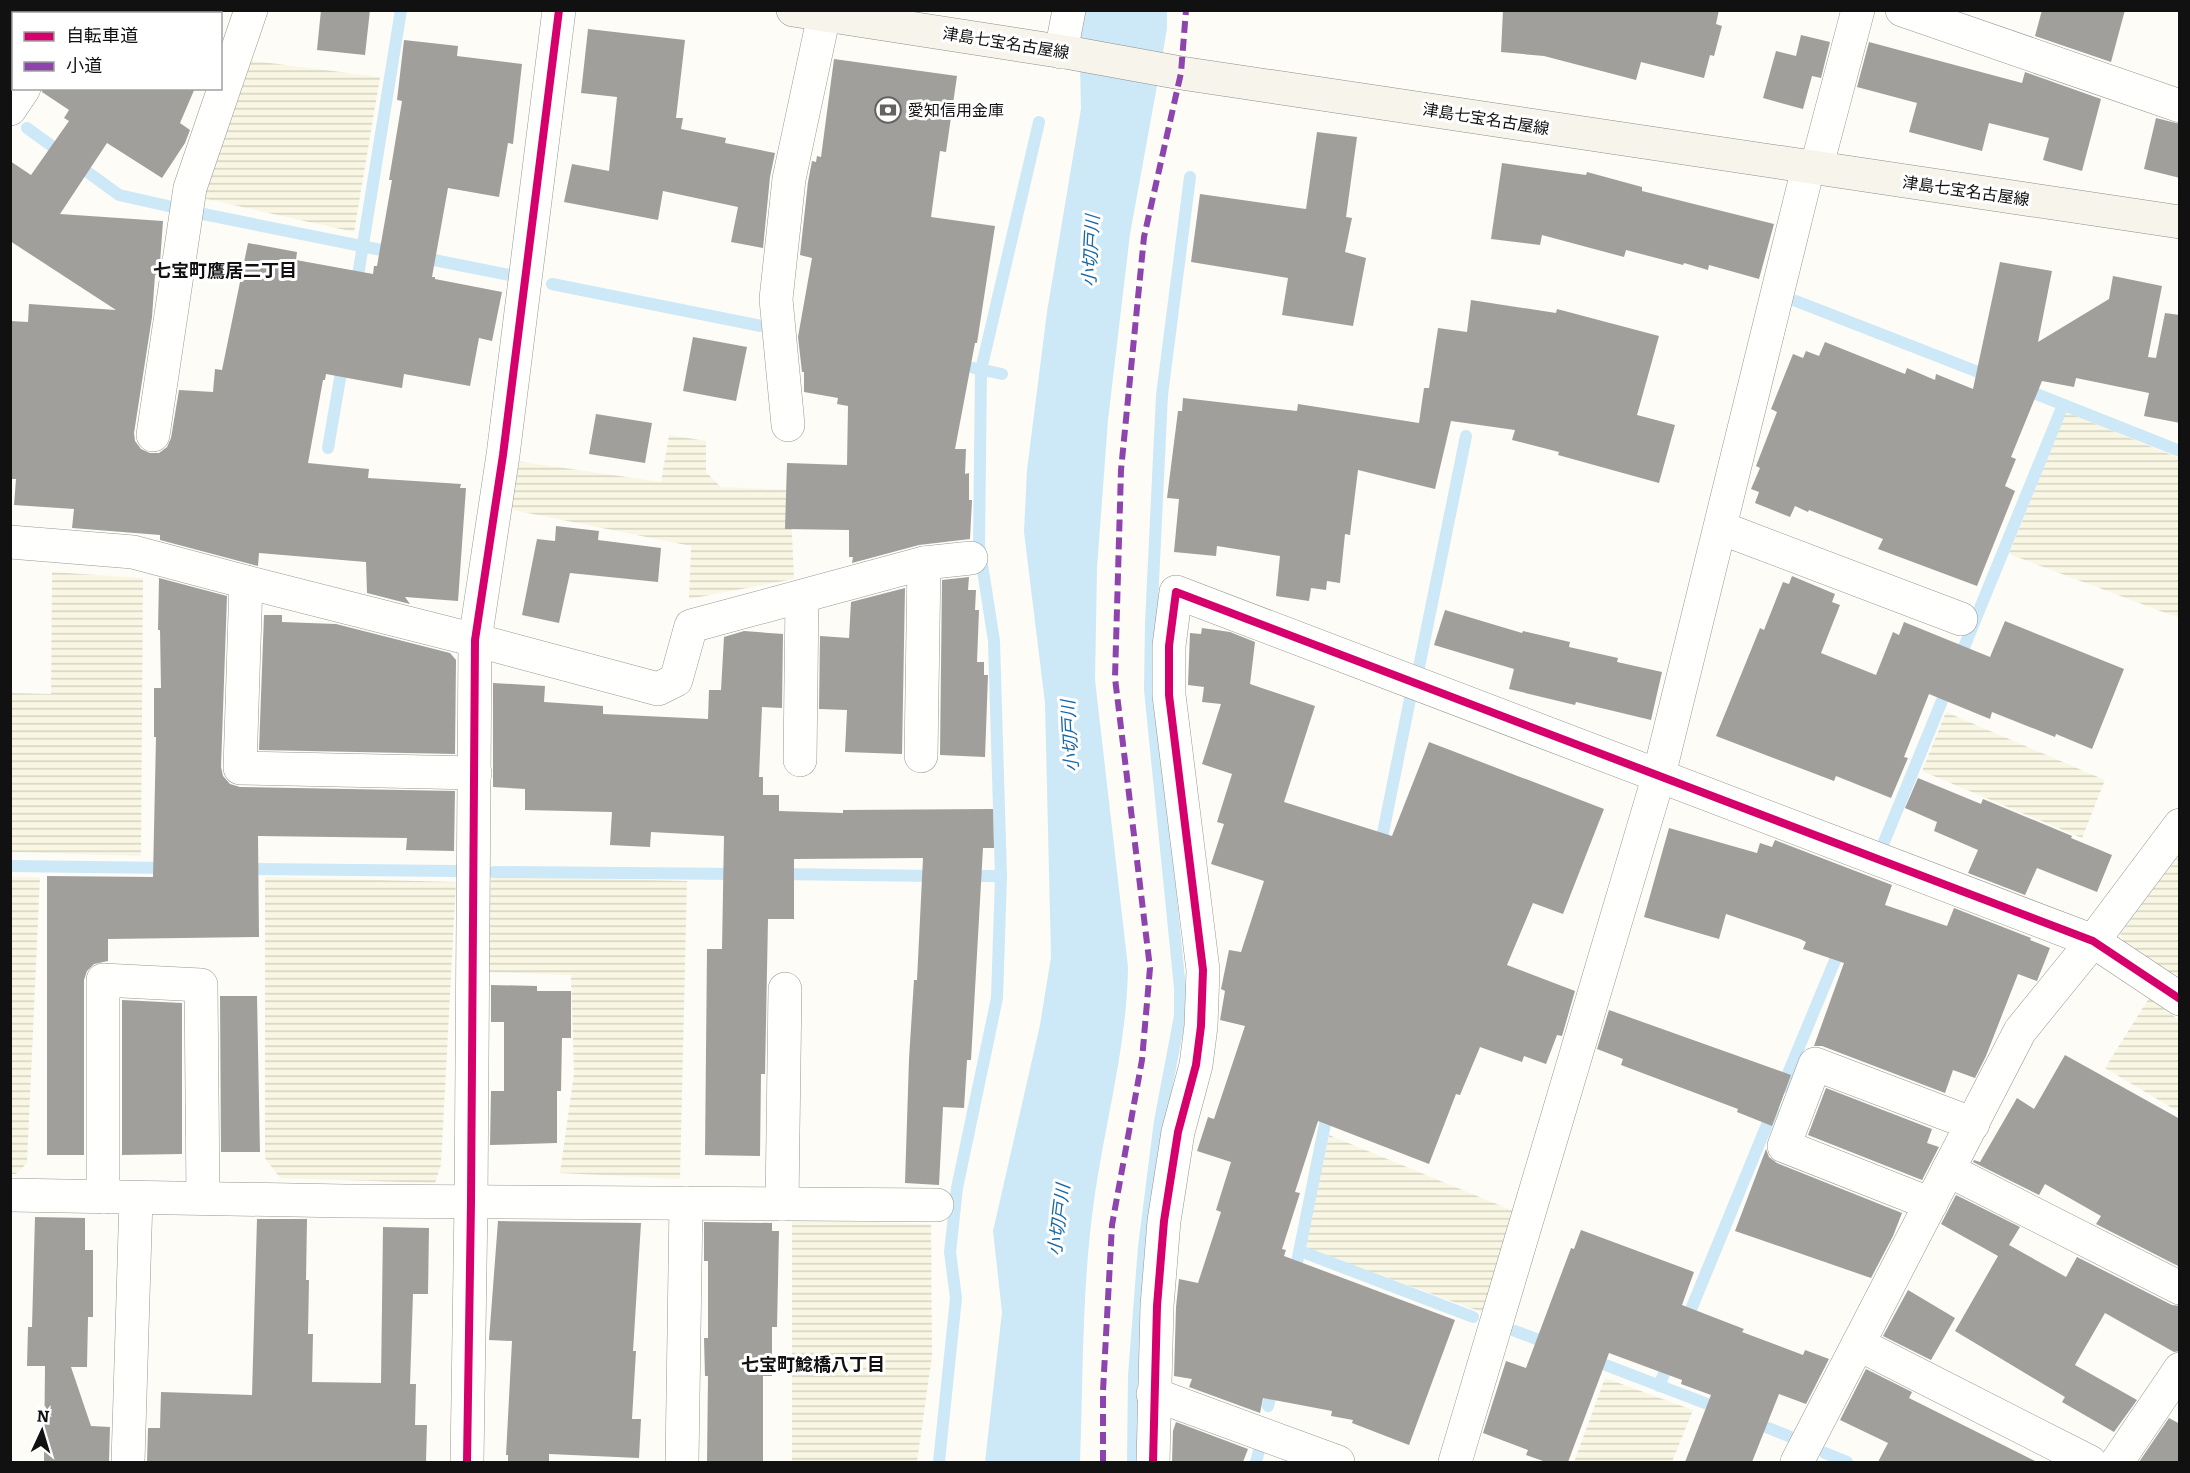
<svg xmlns="http://www.w3.org/2000/svg" width="2190" height="1473" viewBox="0 0 2190 1473" font-family="Bitter,'Noto Sans JP',serif">
  <style>
    .farmland { fill: url(#farmland-rules) }
    .water { fill: #cde8f7 }
    .lines { fill: none; stroke-linecap: round; stroke-linejoin: round }
    .stream { stroke: #cde8f7; stroke-width: 12 }
    .building { fill: #a19f9c }
    .minor-casing { stroke: #979795; stroke-width: 34 }
    .secondary-casing { stroke: #8e8d8b; stroke-width: 34 }
    .minor { stroke: #fffffe; stroke-width: 33 }
    .secondary { stroke: #f6f4eb; stroke-width: 33 }
    .quiet { stroke: #8e44ad; stroke-width: 6; stroke-dasharray: 12 6; stroke-linecap: butt }
    .cycleway-casing { stroke: #fff; stroke-width: 11 }
    .cycleway { stroke: #d6006c; stroke-width: 8 }
    .labels { text-anchor: middle; dominant-baseline: central; stroke-width: 6; stroke-linejoin: round; paint-order: stroke }
    .street-label { font-size: 16px; fill: #111; stroke: #fff }
    .poi-label { font-size: 16px; fill: #111; stroke: #fff; text-anchor: start }
    .water-label { font-size: 18px; font-style: italic; fill: #1768a6; stroke: #fff }
    .neighbourhood-label { font-size: 18px; font-weight: bold; fill: #111; stroke: #fff }
  </style>
  <defs>
    <pattern id="farmland-rules" width="6" height="5" patternUnits="userSpaceOnUse" patternTransform="scale(1.5)"><rect width="6" height="5" fill="#f9f7e4"/><path d="M0 2.5h6" fill="none" stroke="#d4d3c3"/></pattern>
  </defs>
  <rect width="100%" height="100%" fill="#fdfcf7"/>
  <!-- farmland -->
  <g class="farmland">
    <polygon points="247,60 380,77 354,232 202,198"/>
    <polygon points="2066,412 2179,458 2179,618 2009,554"/>
    <polygon points="669,435 706,441 706,472 721,487 790,490 794,579 689,599 691,546 508,509 516,461 661,482"/>
    <polygon points="52,572 143,578 141,856 11,852 11,693 51,694"/>
    <polygon points="1946,712 2105,780 2082,838 1922,771"/>
    <polygon points="2172,855 2179,860 2179,986 2125,948 2119,929"/>
    <polygon points="491,876 687,881 680,1179 560,1173 574,1073 571,975 488,972"/>
    <polygon points="11,877 40,877 27,1163 16,1174 10,1174"/>
    <polygon points="265,877 456,882 441,1165 435,1183 280,1178 265,1158"/>
    <polygon points="2149,998 2179,1020 2179,1112 2105,1068"/>
    <polygon points="1329,1135 1516,1212 1484,1313 1305,1248"/>
    <polygon points="792,1220 931,1224 932,1356 917,1462 792,1462"/>
    <polygon points="1605,1378 1693,1410 1672,1462 1574,1462"/>
  </g>
  <!-- water -->
  <path class="water" d="M 1083,11 L 1167,11 L 1167,28 L 1161,64 L 1130,234 L 1108,420 L 1097,568 L 1095,680 L 1128,967 C 1127,1051 1102,1132 1092,1216 C 1082,1297 1083,1381 1080,1462 L 985,1462 L 1002,1312 L 993,1231 L 1040,1025 L 1051,957 L 1045,703 L 1024,532 L 1027,470 L 1047,312 L 1081,109 L 1079,20 Z"/>
  <g class="lines">
    <!-- stream -->
    <g class="stream">
      <polyline points="27,128 119,195 168,206"/>
      <polyline points="203,214 396,253"/>
      <polyline points="419,257 515,276"/>
      <polyline points="552,284 761,326"/>
      <polyline points="356,288 401,10"/>
      <polyline points="1796,301 1991,377"/>
      <polyline points="974,368 1002,374"/>
      <polyline points="2024,389 2180,451"/>
      <polyline points="328,448 343,361"/>
      <polyline points="1958,662 2063,405"/>
      <polyline points="1419,667 1466,436"/>
      <polyline points="1884,842 1948,686"/>
      <polyline points="1380,848 1410,699"/>
      <polyline points="10,866 168,868"/>
      <polyline points="243,869 457,871"/>
      <polyline points="494,872 739,874"/>
      <polyline points="777,874 937,876"/>
      <polyline points="966,876 1001,876"/>
      <polyline points="1782,1088 1841,946"/>
      <polyline points="1300,1251 1473,1317"/>
      <polyline points="1294,1277 1328,1109"/>
      <polyline points="1685,1324 1773,1110"/>
      <polyline points="1515,1331 1552,1345"/>
      <polyline points="1590,1359 1723,1410"/>
      <polyline points="1659,1386 1670,1359"/>
      <polyline points="1268,1406 1273,1386"/>
      <polyline points="1753,1422 1791,1437"/>
      <polyline points="1825,1453 1847,1462"/>
      <polyline points="939,1462 956,1298 950,1252 957,1188 997,998 1001,876 994,641 979,545 981,370 1039,122"/>
      <polyline points="1133,1462 1134,1375 1144,1247 1160,1121 1180,1016 1180,988 1150,690 1151,623 1162,395 1190,177"/>
      <polyline points="1256,1462 1259,1451"/>
    </g>
  </g>
  <!-- building -->
  <g class="building">
    <polygon points="321,10 370,10 365,55 317,50"/>
    <polygon points="1503,10 1719,10 1716,24 1722,26 1714,56 1710,55 1704,78 1641,62 1636,80 1544,56 1501,52"/>
    <polygon points="2042,10 2125,10 2111,62 2035,36"/>
    <polygon points="588,29 685,40 676,118 683,118 681,129 726,138 725,143 775,153 770,177 763,248 731,242 738,207 663,191 658,220 564,202 572,164 609,171 617,97 581,93"/>
    <polygon points="1801,35 1830,42 1821,78 1812,76 1803,109 1763,98 1776,51 1796,56"/>
    <polygon points="404,40 458,46 457,56 522,64 513,144 508,143 499,197 448,188 432,277 435,277 435,279 502,292 492,341 479,338 470,386 404,374 402,388 326,374 325,380 323,380 308,463 369,469 368,478 461,484 460,488 466,488 458,601 405,597 410,604 367,593 366,562 259,553 258,566 160,540 160,535 72,528 74,509 14,505 16,479 10,479 10,321 28,322 29,304 116,310 10,241 10,161 31,175 69,121 64,118 69,110 42,92 43,88 195,88 180,123 190,130 185,143 162,178 107,143 60,214 163,221 160,263 158,276 155,275 152,317 134,433 135,441 141,449 150,453 159,453 167,447 171,438 179,390 213,392 215,369 222,370 248,243 297,252 296,260 373,274 374,266 377,266 392,180 389,180 402,101 397,100"/>
    <polygon points="1869,42 2022,83 2025,72 2101,99 2082,171 2043,160 2049,138 1989,123 1982,151 1909,132 1917,103 1857,87"/>
    <polygon points="834,59 957,76 946,152 940,151 931,217 995,226 977,343 975,343 955,449 966,449 965,474 969,473 969,500 972,500 970,539 919,545 852,563 853,557 849,557 849,530 785,529 787,463 847,465 848,406 837,404 838,398 804,392 804,372 802,372 798,337 812,258 800,255 808,182 812,161 816,162 817,156 821,157"/>
    <polygon points="2156,118 2180,124 2180,178 2144,169"/>
    <polygon points="1317,132 1357,137 1346,217 1352,218 1345,252 1366,258 1353,326 1282,315 1288,278 1191,262 1200,194 1306,209"/>
    <polygon points="1502,163 1586,175 1587,172 1642,187 1642,191 1774,224 1759,279 1709,265 1708,270 1684,263 1683,265 1626,250 1624,257 1542,235 1540,245 1491,239"/>
    <polygon points="2000,262 2052,271 2038,342 2109,299 2113,276 2162,286 2148,357 2156,358 2165,313 2180,315 2180,423 2144,416 2149,393 2076,378 2074,387 2042,381 2011,457 2016,459 2005,486 2015,491 1977,586 1878,549 1883,539 1809,510 1808,512 1795,506 1790,517 1755,503 1759,492 1751,489 1760,468 1756,466 1777,412 1771,409 1793,354 1803,358 1806,351 1819,356 1825,342 1905,374 1907,368 1935,380 1936,374 1973,389"/>
    <polygon points="1471,300 1556,313 1557,309 1659,336 1637,415 1675,425 1659,483 1558,455 1559,452 1512,440 1515,430 1451,421 1435,489 1358,470 1350,535 1345,534 1340,583 1327,581 1326,590 1311,588 1309,601 1276,596 1280,556 1217,546 1216,556 1174,552 1179,499 1167,498 1178,411 1182,411 1183,398 1297,411 1298,404 1419,423 1424,388 1429,388 1438,328 1467,332"/>
    <polygon points="693,337 747,347 736,401 683,391"/>
    <polygon points="596,414 652,423 645,463 589,454"/>
    <polygon points="556,526 599,531 598,540 661,548 658,582 570,573 559,623 522,615 537,539 555,541"/>
    <polygon points="1792,576 1835,594 1832,602 1840,605 1821,653 1876,675 1893,632 1899,635 1904,622 1990,657 2005,621 2124,669 2092,749 2056,734 2055,737 1992,712 1990,719 1929,694 1904,757 1908,758 1891,798 1836,776 1834,781 1716,736 1760,628 1764,630 1783,582 1789,584"/>
    <polygon points="969,577 968,590 976,590 975,610 979,610 977,662 984,662 984,675 988,675 985,757 940,755 942,580"/>
    <polygon points="159,578 227,596 221,767 223,776 230,784 240,787 455,791 454,851 406,850 407,838 258,836 259,937 108,939 108,961 94,964 87,971 84,980 84,1155 47,1155 47,876 153,877 156,737 154,737 154,688 161,688 160,630 158,630"/>
    <polygon points="905,588 902,754 845,752 847,710 819,709 820,636 849,638 851,602"/>
    <polygon points="1445,610 1522,633 1523,631 1570,642 1569,647 1618,658 1617,662 1662,672 1651,720 1576,702 1575,705 1509,689 1514,669 1434,645"/>
    <polygon points="264,615 282,615 282,622 336,624 450,653 456,660 455,754 259,750"/>
    <polygon points="1202,628 1230,632 1255,642 1250,684 1315,706 1284,802 1392,836 1429,742 1604,809 1563,914 1533,903 1507,965 1575,991 1562,1036 1557,1035 1546,1064 1524,1056 1522,1062 1480,1047 1460,1095 1456,1094 1429,1164 1318,1121 1295,1192 1300,1193 1282,1249 1286,1250 1284,1256 1455,1320 1409,1445 1352,1423 1353,1420 1331,1416 1332,1411 1263,1398 1260,1413 1189,1387 1192,1379 1174,1376 1176,1307 1179,1279 1198,1283 1221,1212 1216,1210 1231,1162 1197,1151 1208,1117 1214,1119 1245,1026 1220,1020 1225,991 1221,989 1229,950 1241,952 1264,881 1211,864 1224,824 1217,822 1232,774 1202,764 1221,704 1202,702 1204,687 1188,685 1190,633 1201,634"/>
    <polygon points="744,631 783,634 782,708 762,707 759,777 763,777 763,795 779,795 779,811 843,813 843,810 993,809 994,848 983,848 971,1060 967,1060 964,1108 943,1107 939,1185 905,1183 909,1059 914,980 917,980 923,858 794,859 794,919 768,919 765,1074 761,1074 760,1156 705,1155 707,949 722,949 724,836 651,832 650,847 610,845 612,812 525,810 525,789 493,787 493,683 545,686 544,702 603,706 603,714 708,719 709,690 721,690 724,637"/>
    <polygon points="1918,778 1981,804 1983,799 2072,836 2071,838 2112,855 2097,892 2037,868 2025,895 1968,873 1978,850 1934,831 1937,822 1905,808"/>
    <polygon points="1669,828 1757,853 1760,843 1772,847 1775,840 1892,885 1885,905 1947,926 1954,908 2031,938 2030,940 2050,948 2037,981 2018,974 1986,1056 1975,1078 1953,1070 1945,1093 1822,1046 1814,1046 1844,963 1803,949 1806,942 1800,939 1726,914 1719,939 1644,917"/>
    <polygon points="491,985 537,986 537,991 571,991 571,1038 562,1038 561,1091 557,1091 557,1143 490,1145 491,1091 504,1091 504,1022 491,1022"/>
    <polygon points="220,996 257,996 260,1152 221,1152"/>
    <polygon points="122,1000 182,1003 182,1154 122,1155"/>
    <polygon points="1609,1010 1791,1075 1772,1126 1737,1112 1738,1109 1621,1065 1623,1059 1597,1049"/>
    <polygon points="2065,1055 2180,1119 2180,1267 2096,1224 2101,1216 2045,1184 2039,1195 1973,1162 1974,1160 1980,1162 2017,1098 2034,1109"/>
    <polygon points="1826,1088 1932,1129 1927,1143 1939,1147 1922,1180 1808,1135"/>
    <polygon points="1766,1149 1769,1157 1777,1163 1902,1213 1893,1236 1871,1278 1735,1231"/>
    <polygon points="1956,1195 2020,1227 2009,1245 2066,1277 2077,1257 2172,1305 2180,1306 2180,1351 2174,1352 2105,1313 2075,1365 2137,1400 2114,1432 2062,1402 2065,1397 1955,1331 1998,1256 1941,1224"/>
    <polygon points="35,1217 85,1218 85,1250 93,1250 93,1317 88,1317 87,1367 71,1367 91,1426 110,1427 109,1462 44,1462 45,1366 27,1366 28,1327 32,1327"/>
    <polygon points="257,1219 307,1219 306,1280 309,1280 308,1334 313,1334 312,1382 381,1383 383,1227 429,1228 428,1294 413,1294 410,1384 416,1384 415,1425 427,1425 426,1462 147,1462 148,1428 160,1428 161,1392 252,1395"/>
    <polygon points="498,1221 641,1223 633,1351 636,1351 632,1419 641,1419 639,1458 549,1454 549,1462 508,1462 508,1455 506,1455 512,1341 489,1340"/>
    <polygon points="704,1222 772,1223 772,1231 779,1231 777,1327 772,1327 772,1376 763,1376 763,1462 707,1462 708,1376 705,1376 704,1338 708,1338 708,1261 704,1261"/>
    <polygon points="1581,1230 1694,1272 1682,1305 1744,1329 1742,1332 1803,1355 1805,1350 1829,1359 1806,1404 1779,1394 1752,1462 1685,1462 1711,1395 1681,1384 1682,1380 1609,1353 1568,1462 1546,1462 1526,1455 1528,1450 1483,1433 1506,1361 1526,1368 1571,1248 1574,1249"/>
    <polygon points="1908,1290 1955,1318 1931,1360 1883,1336"/>
    <polygon points="1866,1369 1912,1392 1909,1398 2037,1462 1878,1462 1888,1443 1840,1420"/>
    <polygon points="2169,1418 2180,1424 2180,1462 2139,1462"/>
    <polygon points="1176,1422 1248,1449 1243,1462 1172,1462 1173,1431"/>
  </g>
  <g class="lines">
    <!-- minor casing -->
    <g class="minor-casing">
      <g id="minor">
        <polyline points="1902,10 2180,106"/>
        <polyline points="73,14 75,10"/>
        <polyline points="1061,52 1069,10"/>
        <polyline points="10,109 24,88"/>
        <polyline points="1816,169 1858,10"/>
        <polyline points="788,425 776,299 789,179 824,15"/>
        <polyline points="153,435 190,188 251,10"/>
        <polyline points="1721,528 1961,619"/>
        <polyline points="10,542 133,552 246,582 475,640 658,689 676,680 691,626 924,563 971,558"/>
        <polyline points="246,582 240,768 475,773"/>
        <polyline points="921,756 924,563"/>
        <polyline points="800,760 802,597"/>
        <polyline points="1948,1170 2180,1288"/>
        <polyline points="10,1195 345,1201 937,1205"/>
        <polyline points="103,1197 103,980 201,985 203,1198"/>
        <polyline points="782,1204 785,989"/>
        <polyline points="1931,1204 1784,1146 1815,1064 1973,1124"/>
        <polyline points="1858,1344 2090,1462"/>
        <polyline points="1153,1394 1338,1462"/>
        <polyline points="128,1462 136,1198"/>
        <polyline points="467,1462 471,1202 475,640 503,455 559,10"/>
        <polyline points="682,1462 686,1203"/>
        <polyline points="1153,1462 1157,1306 1164,1221 1178,1132 1196,1065 1201,1026 1203,970 1169,695 1169,646 1176,592 2093,941 2180,999"/>
        <polyline points="1455,1462 1659,775 1808,168"/>
        <polyline points="1797,1462 2020,1031 2093,941 2180,825"/>
        <polyline points="2117,1462 2180,1369"/>
      </g>
    </g>
    <!-- secondary casing -->
    <g class="secondary-casing">
      <polyline id="secondary" points="793,10 1071,53 1181,73 2180,222"/>
    </g>
    <!-- minor -->
    <use href="#minor" class="minor"/>
    <!-- secondary -->
    <use href="#secondary" class="secondary"/>
    <!-- quiet -->
    <polyline class="quiet" points="1103,1462 1103,1391 1112,1225 1142,1060 1150,968 1115,678 1121,470 1144,237 1181,73 1186,10"/>
    <!-- cycleway casing -->
    <g class="cycleway-casing">
      <g id="cycleway">
        <polyline points="467,1462 471,1202 475,640 503,455 559,10"/>
        <polyline points="1153,1462 1157,1306 1164,1221 1178,1132 1196,1065 1201,1026 1203,970 1169,695 1169,646 1176,592 2093,941 2180,999"/>
      </g>
    </g>
    <!-- cycleway -->
    <use href="#cycleway" class="cycleway"/>
  </g>
  <!-- icons -->
  <defs>
    <g id="bank-ring" transform="scale(1.35)"><circle r="9.5" fill="#fff" stroke="#646362" stroke-width="1.5"/><path d="M-6-4H6V4H-6ZM0-2.3a2.3 2.3 0 1 0 0 4.6a2.3 2.3 0 1 0 0-4.6Z" fill="#646362"/></g>
  </defs>
  <g fill-rule="evenodd">
    <use href="#bank-ring" x="888" y="110"/>
  </g>
  <g class="labels">
    <!-- street labels -->
    <g class="street-label">
      <text transform="translate(1006 43) rotate(9)">津島七宝名古屋線</text>
      <text transform="translate(1486 119) rotate(9)">津島七宝名古屋線</text>
      <text transform="translate(1966 191) rotate(8)">津島七宝名古屋線</text>
    </g>
    <!-- poi labels -->
    <g class="poi-label">
      <text x="908" y="110">愛知信用金庫</text>
    </g>
    <!-- water labels -->
    <g class="water-label">
      <text transform="translate(1091 251) rotate(-87)">小切戸川</text>
      <text transform="translate(1070 736) rotate(-93)">小切戸川</text>
      <text transform="translate(1059 1220) rotate(-83)">小切戸川</text>
    </g>
    <!-- neighbourhood labels -->
    <g class="neighbourhood-label">
      <text x="225" y="271">七宝町鷹居二丁目</text>
      <text x="813" y="1365">七宝町鯰橋八丁目</text>
    </g>
  </g>
  <!-- border -->
  <rect width="2190" height="1473" fill="none" stroke="#111111" stroke-width="24"/>
  <!-- legend -->
  <rect x="12" y="12" width="210" height="78" fill="#ffffff" stroke="#a0a0a0" stroke-width="1.5"/>
  <rect x="24" y="32" width="30" height="9" fill="#d6006c" stroke="#a0a0a0" stroke-width="1.5"/>
  <text x="66" y="42" font-size="18" fill="#111111">自転車道</text>
  <rect x="24" y="62" width="30" height="9" fill="#8e44ad" stroke="#a0a0a0" stroke-width="1.5"/>
  <text x="66" y="72" font-size="18" fill="#111111">小道</text>
  <!-- north arrow -->
  <g transform="translate(42 1431) rotate(4)" stroke="#ffffff" stroke-width="4.5" paint-order="stroke">
  <path d="M0-4.5L10 22L0 15L-10 22Z" fill="#111111"/>
  <text y="-9" font-size="16" font-weight="bold" text-anchor="middle" fill="#111111">N</text>
  </g>
</svg>
